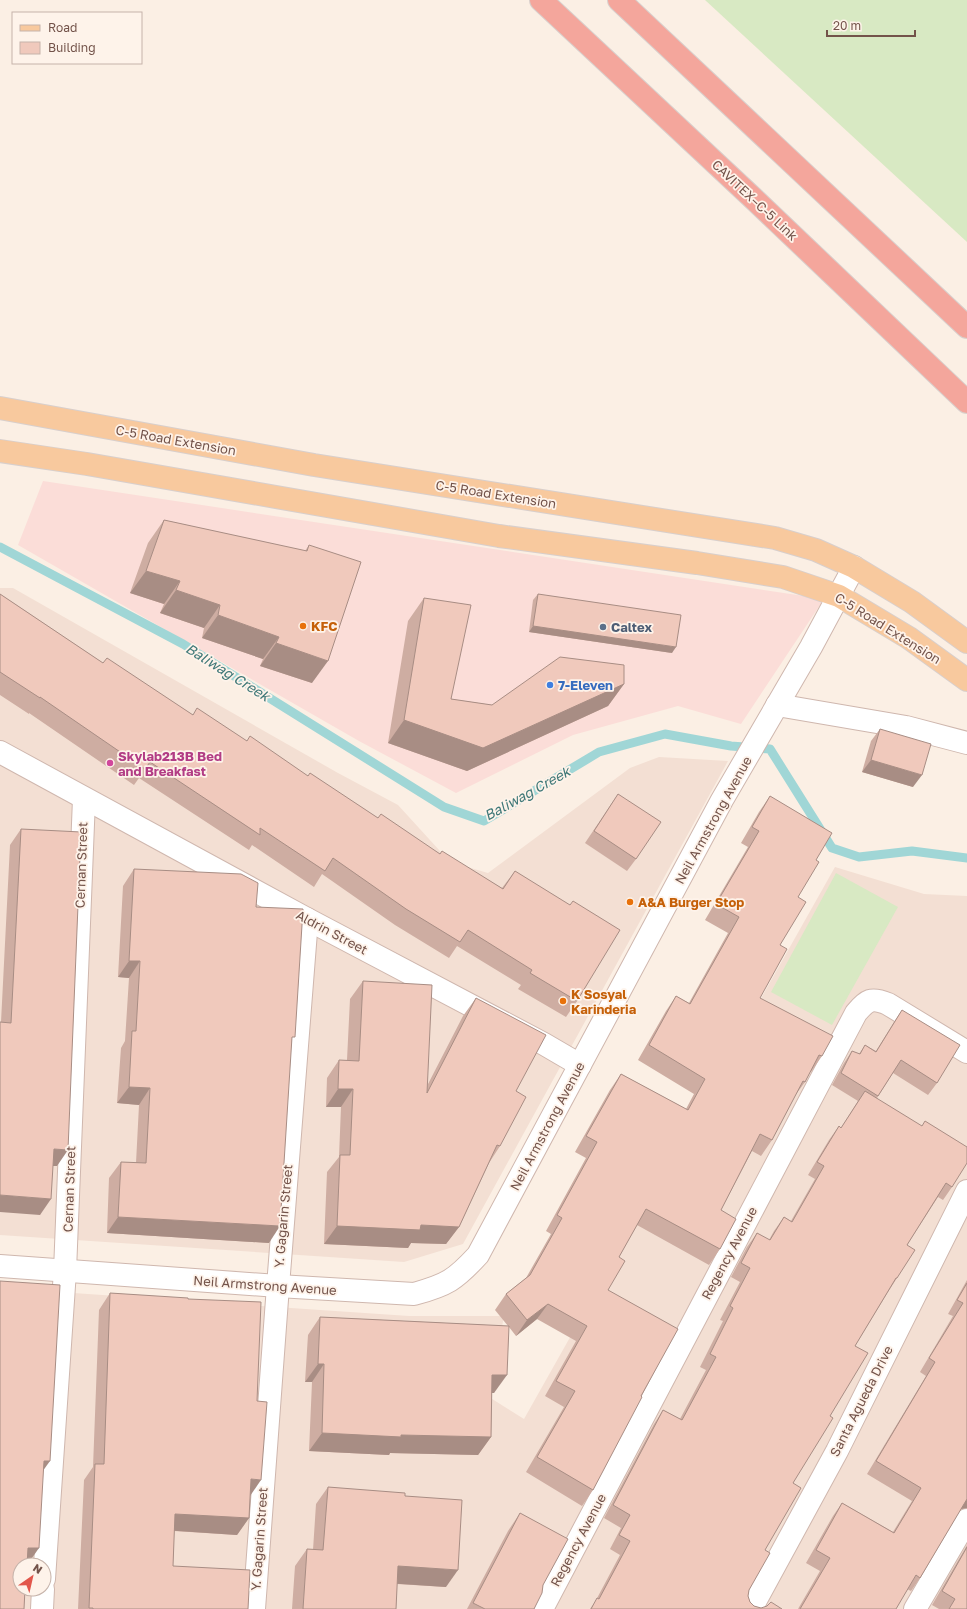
<svg xmlns="http://www.w3.org/2000/svg" width="967" height="1609" viewBox="0 0 967 1609" font-family="'Golos Text',sans-serif">
  <style>
    .residential { fill: #f3dfd3; fill-rule: evenodd }
    .commercial { fill: #fbddd8 }
    .grass { fill: #d8e9c3 }
    .lines { fill: none; stroke-linecap: round; stroke-linejoin: round }
    .stream { stroke: #a0d6d6; stroke-width: 9 }
    .minor-casing { stroke: #cfb7ae; stroke-width: 24 }
    .major-casing { stroke: #d8cfcc; stroke-width: 24 }
    .highway-casing { stroke: #d8cfcc; stroke-width: 24 }
    .minor { stroke: #fff; stroke-width: 22 }
    .major { stroke: #f8c99e; stroke-width: 22 }
    .highway { stroke: #f4a69c; stroke-width: 22 }
    .wall { fill: #ceada2 }
    .shaded-wall { fill: #a88d84 }
    .building { fill: #f0c9bc; stroke: #a88d84 }
    .food-dot { fill: #e8710a; stroke: #fef3ea; stroke-width: 1.5 }
    .service-dot { fill: #5c6f8a; stroke: #fef3ea; stroke-width: 1.5 }
    .shop-dot { fill: #3f7fe0; stroke: #fef3ea; stroke-width: 1.5 }
    .hotel-dot { fill: #d1479c; stroke: #fef3ea; stroke-width: 1.5 }
    .labels { text-anchor: middle; dominant-baseline: central; stroke-width: 3.5; stroke-linejoin: round; paint-order: stroke }
    .street-label { font-size: 13px; fill: #73534a; stroke: #fef3ea }
    .food-label { font-size: 13px; font-weight: bold; fill: #c56008; stroke: #fef3ea; text-anchor: start }
    .service-label { font-size: 13px; font-weight: bold; fill: #4e5e75; stroke: #fef3ea; text-anchor: start }
    .shop-label { font-size: 13px; font-weight: bold; fill: #366cbe; stroke: #fef3ea; text-anchor: start }
    .hotel-label { font-size: 13px; font-weight: bold; fill: #b23c85; stroke: #fef3ea; text-anchor: start }
    .water-label { font-size: 14px; font-style: italic; fill: #3f7878; stroke: #fef3ea }
  </style>
  <rect width="100%" height="100%" fill="#fbefe4"/>
  <!-- residential -->
  <g class="residential">
    <polygon points="0,588 13,588 338,773 398,805 450,862 488,873 630,768 659,757 728,761 463,1244 404,1262 0,1235"/>
    <path d="M 835,867 L 924,894 L 967,896 L 967,1609 L 0,1609 L 0,1288 L 409,1316 L 504,1316 L 489,1397 L 524,1419 ZM 20,1565 L 44,1565 L 44,1589 L 20,1589 Z"/>
  </g>
  <!-- commercial -->
  <polygon class="commercial" points="43,481 824,599 741,724 678,706 573,735 456,793 359,741 18,545"/>
  <!-- grass -->
  <g class="grass">
    <polygon points="705,0 967,0 967,242"/>
    <polygon points="836,873 898,907 832,1025 771,992"/>
  </g>
  <g class="lines">
    <!-- stream -->
    <polyline class="stream" points="0,547 183,644 444,807 484,821 599,752 665,734 731,746 770,749 832,848 859,857 912,851 967,858"/>
    <!-- minor casing -->
    <g class="minor-casing">
      <g id="minor">
        <polyline points="777,705 906,727 967,743"/>
        <polyline points="0,752 307,919 544,1044 580,1065"/>
        <path d="M 0,1266 L 278,1286 L 414,1294 C 447,1285 455,1280 478,1255 L 722,800 L 811,647 L 854,567"/>
        <polyline points="44,1579 65,1271 84,799"/>
        <polyline points="42,1609 43,1589"/>
        <polyline points="254,1609 278,1286 307,919"/>
        <path d="M 542,1609 L 856,1013 C 867,1000 871,997 888,1004 L 967,1052"/>
        <polyline points="751,1609 837,1451 967,1191"/>
        <polyline points="915,1609 967,1520"/>
      </g>
    </g>
    <!-- major casing -->
    <g class="major-casing">
      <g id="major">
        <polyline points="0,408 314,465 775,538 816,550 854,567 912,602 967,642"/>
        <polyline points="0,451 87,464 499,536 697,563 783,577 839,596 909,638 967,680"/>
      </g>
    </g>
    <!-- highway casing -->
    <g class="highway-casing">
      <g id="highway">
        <polyline points="541,0 756,201 967,402"/>
        <polyline points="619,0 967,327"/>
      </g>
    </g>
    <!-- minor -->
    <use href="#minor" class="minor"/>
    <!-- major -->
    <use href="#major" class="major"/>
    <!-- highway -->
    <use href="#highway" class="highway"/>
  </g>
  <!-- wall -->
  <g class="wall">
    <polygon points="164,520 305,551 309,545 312,683 260,666 263,659 202,638 204,628 160,613 164,604 130,593 148,543"/>
    <polygon points="0,594 103,663 193,715 247,741 308,776 378,818 440,854 502,888 515,871 577,1001 566,1017 518,989 521,985 457,946 449,958 395,925 322,874 314,887 252,845 249,850 139,778 134,785 29,713 29,714 0,695"/>
    <polygon points="538,594 672,653 529,632 533,600"/>
    <polygon points="424,598 451,699 492,705 624,684 608,706 467,771 388,743 408,621"/>
    <polygon points="880,729 913,787 862,772 871,741"/>
    <polygon points="618,794 636,859 627,871 585,843"/>
    <polygon points="770,796 816,860 798,897 760,998 822,1056 811,1072 810,1072 805,1082 794,1097 772,1140 761,1156 752,1151 721,1210 720,1249 709,1265 637,1225 619,1257 608,1290 641,1396 593,1490 582,1506 526,1472 564,1407 545,1396 576,1341 537,1319 516,1336 509,1327 494,1393 492,1393 491,1437 478,1455 390,1453 389,1455 309,1451 312,1382 305,1382 308,1335 320,1317 508,1326 495,1310 506,1294 526,1278 551,1234 546,1231 586,1158 575,1152 610,1090 621,1074 686,1109 694,1094 638,1060 666,1011 676,996 689,1003 728,933 705,920 748,847 741,843 759,812"/>
    <polygon points="21,829 57,1166 53,1166 40,1215 1,1022 10,845"/>
    <polygon points="134,869 256,907 292,1040 269,1243 107,1233 109,1178 121,1162 136,1163 139,1105 117,1103 121,1048 125,1041 129,978 118,977 123,886"/>
    <polygon points="363,981 427,1086 463,1016 476,998 516,1091 500,1146 489,1163 459,1227 446,1244 411,1243 408,1248 324,1244 327,1172 339,1157 341,1107 326,1107 327,1078 339,1060 347,1060 350,999"/>
    <polygon points="902,1010 937,1083 928,1095 893,1073 877,1098 952,1187 943,1200 938,1197 907,1245 897,1278 888,1292 855,1346 830,1416 793,1483 765,1550 749,1590 748,1596 750,1602 754,1606 761,1608 782,1609 590,1609 595,1602 620,1555 610,1549 621,1528 604,1518 654,1424 663,1410 680,1419 706,1370 700,1367 723,1321 720,1320 740,1282 731,1277 747,1247 757,1233 769,1240 774,1231 784,1217 791,1221 815,1179 808,1175 829,1140 839,1126 841,1128 858,1101 832,1085 844,1063 852,1051 859,1054 865,1045 876,1051 894,1022"/>
    <polygon points="967,1280 967,1508 961,1509 960,1510 920,1578 911,1591 907,1589 896,1609 798,1609 820,1571 806,1563 833,1516 842,1503 893,1532 912,1501 867,1474 926,1376 920,1372 953,1316 948,1314"/>
    <polygon points="110,1293 188,1299 250,1496 249,1518 237,1535 174,1531 173,1566 248,1609 78,1609 84,1480 93,1467 99,1310"/>
    <polygon points="328,1487 405,1496 446,1587 397,1584 396,1609 292,1609 295,1566 307,1549 313,1550 316,1504"/>
    <polygon points="520,1513 543,1585 534,1609 467,1609 508,1531"/>
    <polygon points="967,1545 967,1609 939,1609 932,1605"/>
  </g>
  <!-- shaded-wall -->
  <g class="shaded-wall">
    <polygon points="146,571 180,581 164,604 130,593"/>
    <polygon points="176,590 220,605 204,628 160,613"/>
    <polygon points="218,615 279,637 263,659 202,638"/>
    <polygon points="533,626 676,647 672,653 529,632"/>
    <polygon points="276,643 328,661 312,683 260,666"/>
    <polygon points="624,684 608,706 467,771 388,743 404,720"/>
    <polygon points="871,760 922,775 913,787 862,772"/>
    <polygon points="129,961 140,961 129,978 118,977"/>
    <polygon points="129,1087 150,1088 139,1105 117,1103"/>
    <polygon points="338,1089 353,1089 341,1107 326,1107"/>
    <polygon points="54,1149 68,1150 57,1166 42,1166"/>
    <polygon points="0,1195 51,1199 40,1215 0,1212"/>
    <polygon points="118,1217 280,1226 269,1243 107,1233"/>
    <polygon points="421,1225 459,1227 446,1244 411,1243 408,1248 324,1244 337,1226"/>
    <polygon points="548,1304 537,1319 516,1336 527,1320"/>
    <polygon points="318,1364 324,1364 312,1382 305,1382"/>
    <polygon points="492,1375 507,1375 494,1393 480,1393"/>
    <polygon points="322,1433 401,1435 491,1437 478,1455 390,1453 389,1455 309,1451"/>
    <polygon points="44,1461 50,1461 37,1479"/>
    <polygon points="251,1479 261,1480 250,1496"/>
    <polygon points="967,1499 967,1508 961,1509 956,1514"/>
    <polygon points="175,1514 249,1518 237,1535 163,1530"/>
    <polygon points="28,1548 39,1548 27,1565 20,1565"/>
    <polygon points="398,1566 458,1570 446,1587 386,1583"/>
  </g>
  <!-- building -->
  <g class="building">
    <polygon points="164,520 307,551 309,545 361,562 328,661 276,643 279,637 218,615 220,605 176,590 180,581 146,571"/>
    <polygon points="0,594 103,663 107,658 193,715 197,708 247,741 250,736 308,776 310,773 378,818 381,814 440,854 442,851 503,889 515,871 570,905 573,901 620,930 577,1001 530,973 532,970 468,930 460,942 406,909 333,858 325,871 260,828 260,835 150,762 145,769 40,697 40,698 0,672"/>
    <polygon points="538,594 681,615 676,647 533,626"/>
    <polygon points="424,598 471,605 451,699 492,705 560,657 624,665 624,684 483,748 404,720"/>
    <polygon points="880,729 931,744 922,775 871,760"/>
    <polygon points="618,794 661,822 636,859 594,831"/>
    <polygon points="770,796 832,833 816,860 819,862 798,897 806,902 780,945 787,949 760,998 833,1036 822,1056 819,1055 805,1082 803,1081 772,1140 760,1134 721,1210 736,1219 720,1249 646,1209 619,1257 625,1261 608,1290 678,1329 641,1396 642,1397 593,1490 537,1457 575,1391 556,1381 587,1326 548,1304 527,1320 506,1294 530,1275 562,1218 557,1215 597,1142 586,1136 621,1074 688,1110 705,1079 649,1045 676,996 690,1004 739,917 716,904 759,831 752,827"/>
    <polygon points="21,829 81,832 68,1150 54,1149 51,1199 0,1195 0,1022 11,1023"/>
    <polygon points="134,869 241,874 258,883 256,907 303,909 295,1037 292,1037 280,1226 118,1217 121,1162 146,1163 150,1088 129,1087 132,1031 136,1031 140,961 129,961"/>
    <polygon points="363,981 432,985 427,1093 476,998 546,1035 516,1091 526,1097 500,1146 497,1145 459,1227 421,1225 420,1230 337,1226 340,1155 350,1155 353,1089 338,1089 339,1060 359,1061"/>
    <polygon points="902,1010 960,1045 937,1083 901,1060 878,1096 841,1073 852,1051 860,1054 865,1045 876,1052"/>
    <polygon points="865,1091 922,1126 925,1121 967,1147 967,1163 952,1187 946,1183 907,1245 915,1250 897,1278 896,1278 855,1346 868,1353 830,1416 833,1418 793,1483 801,1488 765,1550 770,1553 749,1590 748,1596 750,1602 754,1606 761,1608 767,1606 771,1602 782,1609 591,1609 597,1598 599,1599 630,1541 619,1535 630,1515 613,1505 663,1410 682,1420 716,1357 710,1354 733,1308 730,1306 750,1268 741,1263 757,1233 770,1240 784,1217 792,1222 824,1166 817,1162 839,1126 841,1128"/>
    <polygon points="0,1281 60,1285 50,1461 44,1461 39,1548 28,1548 27,1565 20,1565 20,1589 25,1589 24,1609 0,1609"/>
    <polygon points="967,1283 967,1499 920,1578 916,1575 896,1609 800,1609 830,1558 816,1550 842,1503 894,1533 921,1488 876,1461 935,1362 929,1358 963,1303 957,1300"/>
    <polygon points="110,1293 188,1298 188,1299 261,1302 257,1401 267,1402 261,1480 251,1479 249,1518 175,1514 173,1566 250,1570 248,1609 93,1609 93,1608 89,1608 95,1464 104,1464"/>
    <polygon points="320,1317 509,1326 507,1375 492,1375 491,1437 401,1435 401,1437 322,1433 324,1364 318,1364"/>
    <polygon points="328,1487 405,1493 405,1496 462,1500 458,1570 398,1566 396,1609 303,1609 307,1549 323,1550"/>
    <polygon points="520,1513 568,1539 543,1585 542,1593 534,1609 485,1609 473,1603"/>
    <polygon points="967,1547 967,1609 949,1609 955,1599 942,1591"/>
  </g>
  <!-- markers -->
  <g class="food-dot">
    <circle cx="303" cy="626" r="4"/>
    <circle cx="630" cy="902" r="4"/>
    <circle cx="563" cy="1001" r="4"/>
  </g>
  <circle class="service-dot" cx="603" cy="627" r="4"/>
  <circle class="shop-dot" cx="550" cy="685" r="4"/>
  <circle class="hotel-dot" cx="110" cy="763" r="4"/>
  <g class="labels">
    <!-- street labels -->
    <g class="street-label">
      <text transform="translate(755 200) rotate(43)">CAVITEX–C-5 Link</text>
      <text transform="translate(176 440) rotate(10)">C-5 Road Extension</text>
      <text transform="translate(496 494) rotate(9)">C-5 Road Extension</text>
      <text transform="translate(888 628) rotate(32)">C-5 Road Extension</text>
      <text transform="translate(713 820) rotate(-61)">Neil Armstrong Avenue</text>
      <text transform="translate(81 865) rotate(-88)">Cernan Street</text>
      <text transform="translate(332 932) rotate(28)">Aldrin Street</text>
      <text transform="translate(547 1126) rotate(-62)">Neil Armstrong Avenue</text>
      <text transform="translate(69 1189) rotate(-88)">Cernan Street</text>
      <text transform="translate(283 1216) rotate(-85)">Y. Gagarin Street</text>
      <text transform="translate(729 1253) rotate(-62)">Regency Avenue</text>
      <text transform="translate(265 1285) rotate(4)">Neil Armstrong Avenue</text>
      <text transform="translate(861 1401) rotate(-63)">Santa Agueda Drive</text>
      <text transform="translate(259 1539) rotate(-86)">Y. Gagarin Street</text>
      <text transform="translate(578 1540) rotate(-62)">Regency Avenue</text>
    </g>
    <!-- food labels -->
    <g class="food-label">
      <text x="311" y="626">KFC</text>
      <text x="638" y="902">A&amp;A Burger Stop</text>
      <text x="571" y="994">K Sosyal<tspan x="571" dy="15">Karinderia</tspan></text>
    </g>
    <!-- service labels -->
    <g class="service-label">
      <text x="611" y="627">Caltex</text>
    </g>
    <!-- shop labels -->
    <g class="shop-label">
      <text x="558" y="685">7-Eleven</text>
    </g>
    <!-- hotel labels -->
    <g class="hotel-label">
      <text x="118" y="756">Skylab213B Bed<tspan x="118" dy="15">and Breakfast</tspan></text>
    </g>
    <!-- water labels -->
    <g class="water-label">
      <text transform="translate(228 672) rotate(32)">Baliwag Creek</text>
      <text transform="translate(527 793) rotate(-29)">Baliwag Creek</text>
    </g>
  </g>
  <!-- legend -->
  <rect x="12" y="12" width="130" height="52" fill="#fef3ea" stroke="#c6b3aa"/>
  <rect x="20" y="25" width="20" height="6" fill="#f8c99e" stroke="#c6b3aa"/>
  <text x="48" y="32" font-size="12" fill="#73534a">Road</text>
  <rect x="20" y="42" width="20" height="12" fill="#f0c9bc" stroke="#c6b3aa"/>
  <text x="48" y="52" font-size="12" fill="#73534a">Building</text>
  <!-- north arrow -->
  <g transform="translate(32 1577) rotate(34)"><circle r="19" fill="#fef3ea" stroke="#c6b3aa"/>
  <path d="M0-3L7 15L0 10L-7 15Z" fill="#e2574c"/>
  <text y="-6" font-size="11" font-weight="bold" text-anchor="middle" fill="#73534a">N</text>
  </g>
  <!-- scale -->
  <path d="M827 30v6h88v-6" fill="none" stroke="#73534a" stroke-width="2"/>
  <text x="833" y="30" font-size="12" fill="#73534a" stroke="#fef3ea" stroke-width="3" paint-order="stroke">20 m</text>
</svg>
